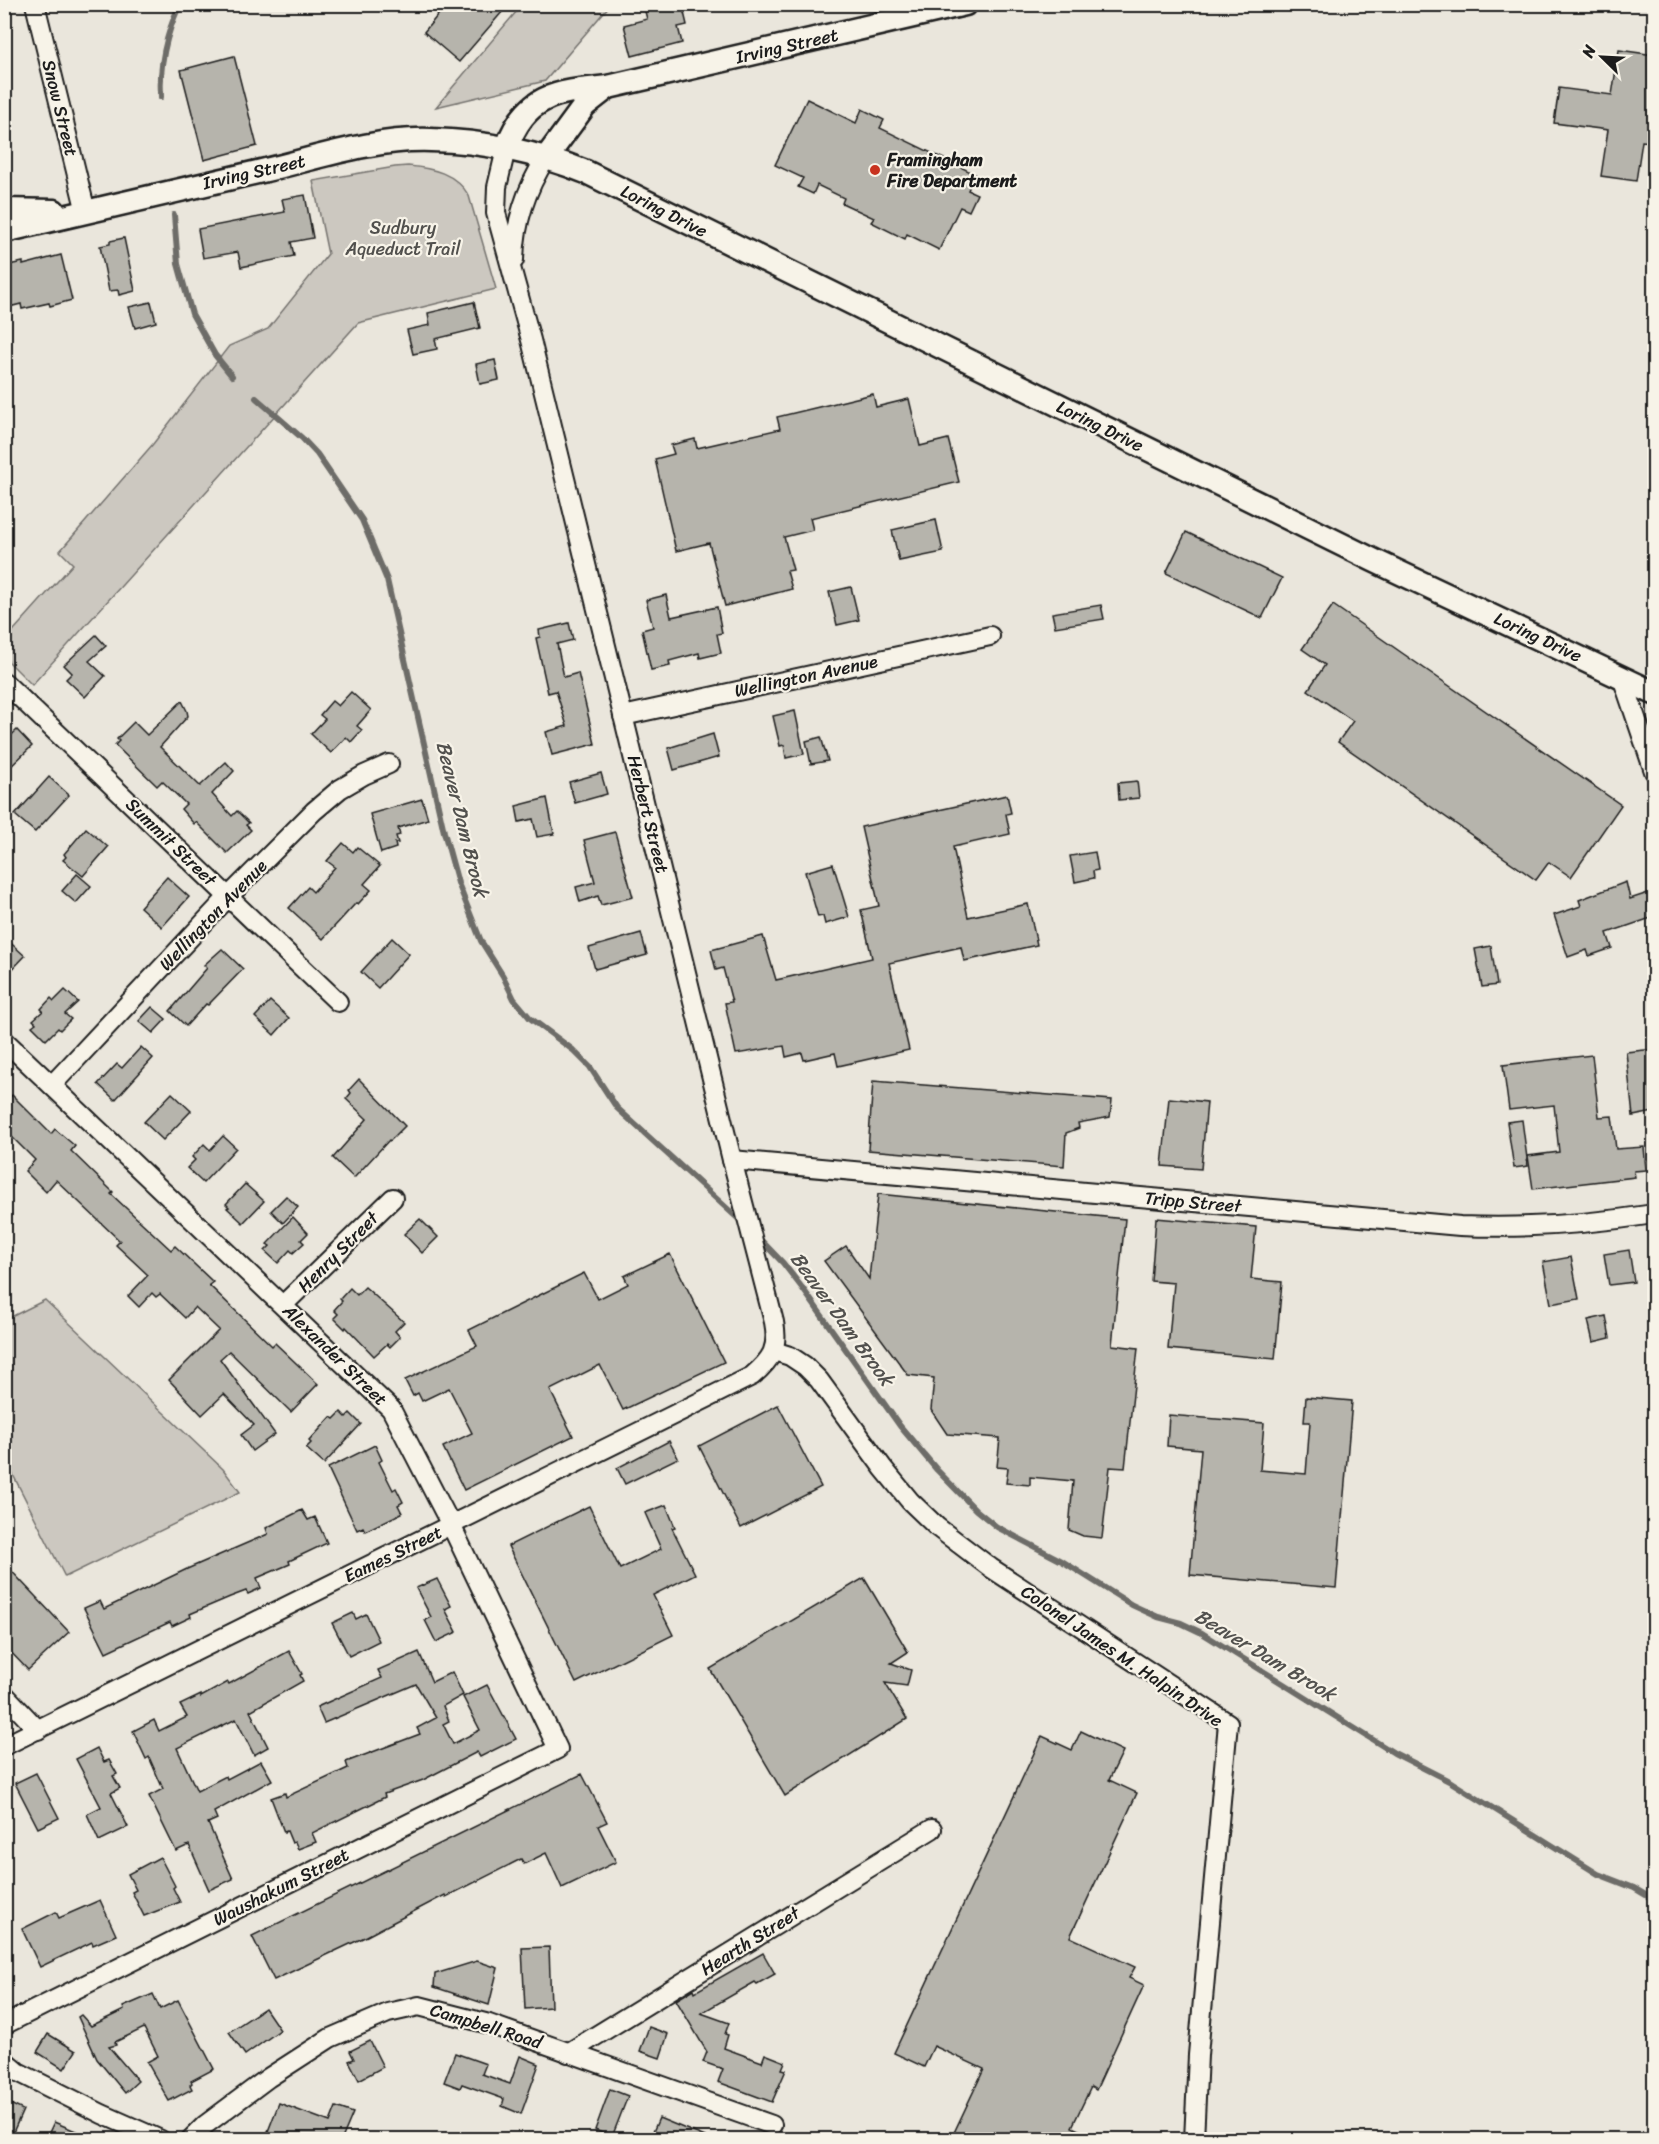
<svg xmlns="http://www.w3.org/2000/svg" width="1659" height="2144" viewBox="0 0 1659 2144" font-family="Sriracha,sans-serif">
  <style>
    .green { fill: #ccc8c0; stroke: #74726e; stroke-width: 1.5 }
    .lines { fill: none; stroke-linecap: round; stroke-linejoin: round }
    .stream { stroke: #6d6c68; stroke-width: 6 }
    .building { fill: #b6b4ac; stroke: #1c1c1c; stroke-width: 1.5 }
    .minor-casing { stroke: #1c1c1c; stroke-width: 22 }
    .tertiary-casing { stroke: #1c1c1c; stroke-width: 27 }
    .minor { stroke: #f7f3e8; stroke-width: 18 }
    .tertiary { stroke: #f7f3e8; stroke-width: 22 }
    .poi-dot { fill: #c8321e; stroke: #f7f3e8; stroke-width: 2 }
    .labels { text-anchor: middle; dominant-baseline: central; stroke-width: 4.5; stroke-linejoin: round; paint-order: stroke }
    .street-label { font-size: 18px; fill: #1c1c1c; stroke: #f7f3e8 }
    .poi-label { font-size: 18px; font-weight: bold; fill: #1c1c1c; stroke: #f7f3e8; text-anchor: start }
    .park-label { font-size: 18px; fill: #51504d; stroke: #f7f3e8 }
    .water-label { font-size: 20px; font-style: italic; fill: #52514e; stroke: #f7f3e8 }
  </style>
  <rect width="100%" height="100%" fill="#eae6dc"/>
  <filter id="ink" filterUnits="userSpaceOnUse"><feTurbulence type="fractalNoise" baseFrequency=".0167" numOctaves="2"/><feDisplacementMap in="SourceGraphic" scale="12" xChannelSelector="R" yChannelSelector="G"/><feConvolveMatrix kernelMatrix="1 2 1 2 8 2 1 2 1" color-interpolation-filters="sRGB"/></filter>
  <g filter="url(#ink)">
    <!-- green -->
    <g class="green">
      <polygon points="522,5 610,5 545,81 436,107"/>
      <path d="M 408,166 C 432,168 456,173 469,196 L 496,289 L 358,323 L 32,685 L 5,658 L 5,640 L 73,564 L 60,551 L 153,444 L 229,346 L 268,329 L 328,254 L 313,181 L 395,167 Z"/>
      <polygon points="45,1300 223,1469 240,1492 65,1577 8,1465 5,1466 5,1320"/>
    </g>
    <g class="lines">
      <!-- stream -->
      <g class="stream">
        <path d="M 161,97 C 159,64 166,34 180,4"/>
        <polyline points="174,215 178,264 192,314 215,355 232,376"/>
        <polyline points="256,398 302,438 317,454 362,520 387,580 444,832 458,883 481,941 503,976 514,999 530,1018 573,1050 590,1067 617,1108 743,1223"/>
        <polyline points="757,1236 783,1263 803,1289 900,1426 937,1470 976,1510 997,1527 1062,1561 1132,1605 1158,1617 1181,1623 1202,1633 1394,1753 1451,1782 1598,1874 1634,1888 1654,1900"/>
      </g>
    </g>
    <!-- building -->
    <g class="building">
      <polygon points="447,4 509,4 459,62 424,32"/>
      <polygon points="643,4 682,4 687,25 678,27 682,43 632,56 624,25 647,19"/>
      <polygon points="1619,50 1654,55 1654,75 1651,100 1654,101 1654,138 1651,138 1651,142 1642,141 1636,181 1601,176 1608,130 1554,123 1559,88 1612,95"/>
      <polygon points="234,56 257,146 204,160 181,70"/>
      <polygon points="807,99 856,123 862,109 884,120 880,128 975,174 968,190 977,194 969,211 960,207 939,250 907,234 905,239 871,222 874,218 842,203 844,198 817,185 813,194 798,187 803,178 775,165"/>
      <polygon points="305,195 313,238 291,242 294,256 241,267 238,252 203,258 198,229 285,212 282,199"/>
      <polygon points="124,238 135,291 119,295 118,290 109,291 100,246 110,244 110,241"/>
      <polygon points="61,255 72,300 50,306 49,303 22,309 21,304 9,307 4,287 4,266 23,262 23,265"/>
      <polygon points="151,302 156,322 135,328 129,307"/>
      <polygon points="474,302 480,328 435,339 437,349 413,354 407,330 430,325 428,313"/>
      <polygon points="495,360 499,380 480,384 476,364"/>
      <polygon points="873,394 876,407 909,399 920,446 948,439 959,482 810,518 813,530 784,537 793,570 787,571 792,589 725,606 709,543 676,551 655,459 674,454 671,445 695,439 697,448 780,429 777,417"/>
      <polygon points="936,520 943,552 899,561 892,530"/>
      <polygon points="1186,532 1282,578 1262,618 1166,573"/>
      <polygon points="851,587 859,620 837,625 829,592"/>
      <polygon points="666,595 671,617 717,607 722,633 717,634 721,653 700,658 699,653 669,661 670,666 651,670 642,630 653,627 646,600"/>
      <polygon points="1101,605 1104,619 1055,627 1052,613"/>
      <polygon points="1333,605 1621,805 1571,877 1549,862 1536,880 1338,742 1353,721 1308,690 1325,665 1302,649"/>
      <polygon points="569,623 573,640 557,644 564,677 578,673 595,744 552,755 546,732 567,726 556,691 548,693 536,638 540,637 539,630"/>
      <polygon points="96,635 106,646 89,661 105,676 85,697 66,679 72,673 64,665"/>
      <polygon points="351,692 371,710 357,726 362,730 351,742 346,737 331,753 311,734 325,719 320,715 332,701 338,706"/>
      <polygon points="182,701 187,711 188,716 160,747 200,786 226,762 234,771 212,794 232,816 237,811 249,823 246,825 251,830 227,853 196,822 194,824 181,809 186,804 162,781 157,786 115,745 119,741 117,739 134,722 147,735"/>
      <polygon points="795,711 804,754 786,758 784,745 780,746 773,716"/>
      <polygon points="17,730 32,746 4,773 4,742"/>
      <polygon points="713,734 719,757 674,770 668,748"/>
      <polygon points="821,737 828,761 811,764 806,741"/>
      <polygon points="601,773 607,794 575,803 569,782"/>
      <polygon points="49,777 69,795 35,832 15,815"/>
      <polygon points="1137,781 1139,798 1119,800 1118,783"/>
      <polygon points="1007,795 1011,813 1006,814 1010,834 953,847 968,917 1028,904 1037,945 964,961 961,947 889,963 909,1050 838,1066 835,1053 804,1060 802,1053 786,1057 784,1046 736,1054 725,1003 732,1002 723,968 716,970 711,950 763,936 776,980 872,958 861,910 879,906 861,827"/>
      <polygon points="547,798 554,834 537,837 533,819 519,822 516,806"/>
      <polygon points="422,799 428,819 398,828 400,835 396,836 398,843 395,843 396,848 381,853 370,814"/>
      <polygon points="86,828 108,847 83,876 63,860 66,857 64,854"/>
      <polygon points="615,832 633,897 601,905 598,896 580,902 576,887 595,882 584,840"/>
      <polygon points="343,843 353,852 357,847 380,866 364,884 371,890 358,904 356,903 323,939 289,908 308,887 313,892 335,867 327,861"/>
      <polygon points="1095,852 1098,870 1093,871 1094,878 1075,882 1070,856"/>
      <polygon points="833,864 849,917 825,924 823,916 818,917 805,872"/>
      <polygon points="77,874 91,886 76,903 62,891"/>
      <polygon points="167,877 189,897 162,927 140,907"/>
      <polygon points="1626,882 1630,899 1654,891 1654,917 1607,933 1612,948 1589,956 1587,950 1568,957 1554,915 1581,906 1579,900"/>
      <polygon points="641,933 647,955 595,969 589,948"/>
      <polygon points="4,937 25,956 4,978"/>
      <polygon points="392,938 409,954 378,988 361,972"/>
      <polygon points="1491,946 1497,985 1482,987 1475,949"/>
      <polygon points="222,949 243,969 208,1005 206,1004 186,1026 170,1011 207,968 204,965"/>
      <polygon points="65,990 78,1002 65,1014 71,1019 60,1030 58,1028 46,1040 32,1026 36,1023 33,1020 43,1011 41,1009 51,998 54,1001"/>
      <polygon points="270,1001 289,1018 274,1035 255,1017"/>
      <polygon points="152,1007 166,1019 153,1033 139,1021"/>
      <polygon points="141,1047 153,1058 115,1100 98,1084 117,1064 122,1068"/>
      <polygon points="1654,1049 1654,1112 1633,1116 1626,1052"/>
      <polygon points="1592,1055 1599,1117 1612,1116 1616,1149 1644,1147 1646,1170 1634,1171 1635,1177 1533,1189 1528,1156 1559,1152 1554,1105 1509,1110 1503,1065"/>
      <polygon points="359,1079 405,1126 390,1141 389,1140 354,1178 333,1158 367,1119 346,1099 351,1093 349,1090"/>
      <polygon points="873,1081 1112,1100 1110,1117 1078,1123 1079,1128 1066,1133 1064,1166 868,1150"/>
      <polygon points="172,1093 191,1111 163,1140 144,1122"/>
      <polygon points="12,1095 51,1134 55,1129 75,1146 71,1151 113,1192 111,1194 171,1250 175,1246 213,1282 209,1285 272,1346 275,1343 318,1384 291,1412 229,1351 220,1359 275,1434 252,1451 241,1435 254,1425 224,1394 202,1415 169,1380 219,1330 195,1307 185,1318 160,1294 156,1297 152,1293 139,1307 128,1296 148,1275 116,1245 120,1241 56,1180 46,1192 25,1171 35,1160 4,1129 4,1104"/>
      <polygon points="1169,1098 1207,1102 1201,1169 1162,1166"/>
      <polygon points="1522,1120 1528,1166 1514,1168 1507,1122"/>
      <polygon points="223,1136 236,1148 203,1183 187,1168 195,1160 192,1157 204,1144 210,1150"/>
      <polygon points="245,1184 264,1201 243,1223 227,1208 229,1207 226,1204"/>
      <polygon points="878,1194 1125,1219 1112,1345 1138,1348 1125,1468 1110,1467 1102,1538 1083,1536 1069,1530 1073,1481 1030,1477 1030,1485 1006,1483 1008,1468 997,1467 1000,1438 947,1434 931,1410 934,1378 908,1375 824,1261 846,1246 869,1279"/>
      <polygon points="286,1196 298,1207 283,1223 271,1211"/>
      <polygon points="293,1217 308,1233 301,1240 304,1243 293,1253 290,1250 278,1263 265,1251 270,1246 267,1244"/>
      <polygon points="1156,1218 1256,1227 1251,1279 1282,1282 1275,1359 1168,1349 1174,1283 1151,1281"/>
      <polygon points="420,1219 438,1237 422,1253 404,1234"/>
      <polygon points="1629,1250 1634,1282 1609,1285 1604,1254"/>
      <polygon points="670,1254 724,1362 623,1410 600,1365 550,1390 573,1436 464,1490 443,1447 472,1433 449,1388 422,1401 418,1393 413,1396 405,1380 477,1346 469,1330 584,1273 598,1299 628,1284 624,1276"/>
      <polygon points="1571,1257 1579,1299 1551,1304 1543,1262"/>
      <polygon points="365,1287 404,1322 395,1331 400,1337 390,1347 387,1344 374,1356 346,1327 345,1329 334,1318 338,1314 334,1310 342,1301 340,1299 350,1288 357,1295"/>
      <polygon points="1606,1316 1610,1338 1593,1342 1588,1320"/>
      <polygon points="1306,1397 1352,1401 1336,1588 1190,1575 1201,1449 1167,1446 1169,1415 1264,1423 1260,1470 1306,1474 1310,1422 1304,1422"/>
      <polygon points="778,1405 821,1487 741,1528 699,1446"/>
      <polygon points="341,1412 346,1417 350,1413 361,1424 324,1464 306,1448 311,1443 309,1441 331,1417 334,1419"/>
      <polygon points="669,1441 678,1458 625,1484 617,1468"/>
      <polygon points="375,1445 382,1460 379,1462 393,1490 396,1488 403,1502 398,1505 402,1513 365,1531 363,1527 357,1530 328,1468"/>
      <polygon points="666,1505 675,1527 672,1528 695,1574 653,1595 673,1635 576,1683 508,1546 589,1506 620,1569 661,1549 645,1513"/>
      <polygon points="302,1510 308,1520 315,1517 327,1543 289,1561 290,1564 257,1578 261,1588 248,1594 246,1591 230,1597 190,1614 191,1617 172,1626 170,1622 106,1652 84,1608 100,1601 104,1609 187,1569 268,1534 266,1528"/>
      <polygon points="4,1563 69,1632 28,1670 4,1645"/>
      <polygon points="864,1578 908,1652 891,1663 911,1670 907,1686 885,1683 907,1719 785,1796 710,1669"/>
      <polygon points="437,1579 451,1606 445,1609 457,1632 436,1642 425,1620 431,1617 416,1588"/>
      <polygon points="353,1613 356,1619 366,1614 379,1641 349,1656 332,1623"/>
      <polygon points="289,1651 302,1674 300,1675 303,1681 250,1711 268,1747 254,1755 236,1719 177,1748 197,1791 226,1776 227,1779 261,1761 272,1780 214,1812 217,1819 208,1823 233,1879 209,1890 189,1845 176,1851 149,1796 163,1789 149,1757 146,1759 133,1731 154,1720 159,1731 187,1717 180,1705 201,1695 201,1697 228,1682 229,1684"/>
      <polygon points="419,1652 432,1682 452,1672 463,1695 443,1706 449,1721 443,1724 453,1744 480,1730 463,1697 487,1685 516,1739 480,1757 477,1752 423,1780 384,1794 385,1797 312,1833 316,1842 298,1849 295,1842 292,1843 287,1831 284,1832 271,1798 285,1793 286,1797 348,1768 346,1762 420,1734 417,1728 436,1718 416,1684 324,1723 317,1707 382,1678 378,1670"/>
      <polygon points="1081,1731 1123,1751 1109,1780 1137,1793 1070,1937 1135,1967 1129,1978 1144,1985 1096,2090 1091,2087 1072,2127 1098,2139 951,2139 984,2069 934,2046 924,2067 894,2053 1042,1736 1072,1750"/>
      <polygon points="97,1748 104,1762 109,1760 117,1774 113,1776 120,1788 111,1793 128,1827 99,1841 87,1814 101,1807 76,1759"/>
      <polygon points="36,1773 59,1818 38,1828 15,1783"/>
      <polygon points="582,1774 607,1822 598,1826 616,1862 562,1888 546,1853 524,1864 521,1859 446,1897 445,1895 367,1936 274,1980 252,1936"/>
      <polygon points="160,1857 175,1886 173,1888 180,1902 144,1916 132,1892 136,1890 128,1874"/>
      <polygon points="100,1900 116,1935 93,1945 92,1942 40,1967 22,1929 56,1912 59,1918"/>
      <polygon points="549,1947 551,2007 525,2009 522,1948"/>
      <polygon points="763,1953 775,1974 757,1984 755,1982 701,2013 729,2023 725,2034 728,2035 724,2048 762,2062 765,2054 785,2062 782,2069 786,2070 772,2102 718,2082 723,2069 703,2062 707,2052 676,2000 694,1989 695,1992"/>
      <polygon points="477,1961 498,1968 489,2005 434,1987 435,1974"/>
      <polygon points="153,1994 160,2009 178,2000 214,2069 191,2081 192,2083 190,2085 192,2089 169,2101 147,2062 158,2056 144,2028 115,2042 116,2045 109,2047 138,2081 125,2093 97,2059 78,2017 81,2015 91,2026 124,2010 123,2007"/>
      <polygon points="265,2008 280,2030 245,2055 229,2032"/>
      <polygon points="649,2027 668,2034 660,2058 640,2051"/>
      <polygon points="48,2034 76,2051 64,2069 37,2052"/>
      <polygon points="370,2041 383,2067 359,2080 349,2061 354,2059 350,2051"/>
      <polygon points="455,2053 486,2064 482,2074 510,2084 520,2056 539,2064 521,2114 502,2106 504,2099 462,2084 460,2088 444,2082"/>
      <polygon points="610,2089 628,2096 612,2137 595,2130"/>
      <polygon points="4,2101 23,2110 10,2139 4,2139"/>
      <polygon points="279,2103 330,2122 336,2107 353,2113 342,2139 265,2139"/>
      <polygon points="659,2118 710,2139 650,2139"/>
      <polygon points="54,2122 95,2139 46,2139"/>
    </g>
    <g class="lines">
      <!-- minor casing -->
      <g class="minor-casing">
        <g id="minor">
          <polyline points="35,4 86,212"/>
          <path d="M 514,260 C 515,223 526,189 546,158"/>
          <polyline points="1622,677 1654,771"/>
          <polyline points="4,682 338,1002"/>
          <polyline points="623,716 990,636"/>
          <polyline points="4,1040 391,1409 451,1525 558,1749 4,2025"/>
          <polyline points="52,1085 228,897 314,811 340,789 364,775 389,764"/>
          <path d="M 732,1160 L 1460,1226 C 1526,1229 1590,1224 1654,1214"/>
          <polyline points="283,1305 393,1198"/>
          <polyline points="774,1351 790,1356 805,1366 819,1380 883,1468 910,1501 937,1527 991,1568 1228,1723 1198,2055 1194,2140"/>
          <polyline points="4,1694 38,1730"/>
          <path d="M 4,1746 L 752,1376 C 772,1359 779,1348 774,1322 L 732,1160 L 531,340 L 496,213 L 497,187 L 506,149"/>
          <polyline points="568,2053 932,1829"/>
          <polyline points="4,2060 18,2072 102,2114 161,2140"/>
          <polyline points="190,2140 205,2125 268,2078 330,2038 388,2013 419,2006 489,2024 772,2125"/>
        </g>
      </g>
      <!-- tertiary casing -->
      <g class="tertiary-casing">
        <g id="tertiary">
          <path d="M 506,149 C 526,94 555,92 608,87 L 965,4"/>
          <polyline points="546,158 585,105 608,87"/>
          <polyline points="4,210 54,211"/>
          <path d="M 4,231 C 92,210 179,190 266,170 C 320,157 376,138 431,140 C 483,141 539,153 586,172 L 1373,560 L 1654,693"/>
        </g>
      </g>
      <!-- minor -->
      <use href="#minor" class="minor"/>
      <!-- tertiary -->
      <use href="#tertiary" class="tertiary"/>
    </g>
  </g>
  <!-- markers -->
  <circle class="poi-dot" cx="875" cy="170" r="6"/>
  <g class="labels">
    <!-- street labels -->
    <g class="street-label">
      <text transform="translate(787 46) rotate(-13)">Irving Street</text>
      <text transform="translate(60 108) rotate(76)">Snow Street</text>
      <text transform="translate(254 172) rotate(-13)">Irving Street</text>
      <text transform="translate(664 211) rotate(27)">Loring Drive</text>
      <text transform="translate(1100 426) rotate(26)">Loring Drive</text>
      <text transform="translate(1538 637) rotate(25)">Loring Drive</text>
      <text transform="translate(806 676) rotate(-12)">Wellington Avenue</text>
      <text transform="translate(648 814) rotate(76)">Herbert Street</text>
      <text transform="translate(171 842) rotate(44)">Summit Street</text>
      <text transform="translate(213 915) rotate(-46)">Wellington Avenue</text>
      <text transform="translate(1193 1202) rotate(5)">Tripp Street</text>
      <text transform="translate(338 1252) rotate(-45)">Henry Street</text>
      <text transform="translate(335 1355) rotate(44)">Alexander Street</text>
      <text transform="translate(393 1554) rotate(-26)">Eames Street</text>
      <text transform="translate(1122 1656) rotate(34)">Colonel James M. Halpin Drive</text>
      <text transform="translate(281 1887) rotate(-27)">Waushakum Street</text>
      <text transform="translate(750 1941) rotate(-32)">Hearth Street</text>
      <text transform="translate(486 2026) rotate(17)">Campbell Road</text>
    </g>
    <!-- poi labels -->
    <g class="poi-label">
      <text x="887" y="160">Framingham<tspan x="887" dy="21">Fire Department</tspan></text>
    </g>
    <!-- park labels -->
    <g class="park-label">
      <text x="403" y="228">Sudbury<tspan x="403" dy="21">Aqueduct Trail</tspan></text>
    </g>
    <!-- water labels -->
    <g class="water-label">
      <text transform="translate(462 819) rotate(76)">Beaver Dam Brook</text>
      <text transform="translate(842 1319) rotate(54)">Beaver Dam Brook</text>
      <text transform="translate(1265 1655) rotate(31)">Beaver Dam Brook</text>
    </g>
  </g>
  <!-- margin -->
  <rect width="1659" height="2144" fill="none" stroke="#f7f3e8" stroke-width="24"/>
  <rect x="12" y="12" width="1635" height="2120" fill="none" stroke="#1c1c1c" stroke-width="2" filter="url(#ink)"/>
  <!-- north arrow -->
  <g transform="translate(1602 57) rotate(294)" stroke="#f7f3e8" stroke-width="4.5" paint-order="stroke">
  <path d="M0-4.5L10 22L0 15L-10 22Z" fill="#1c1c1c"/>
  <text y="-9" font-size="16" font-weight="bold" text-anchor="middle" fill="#1c1c1c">N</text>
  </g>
</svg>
